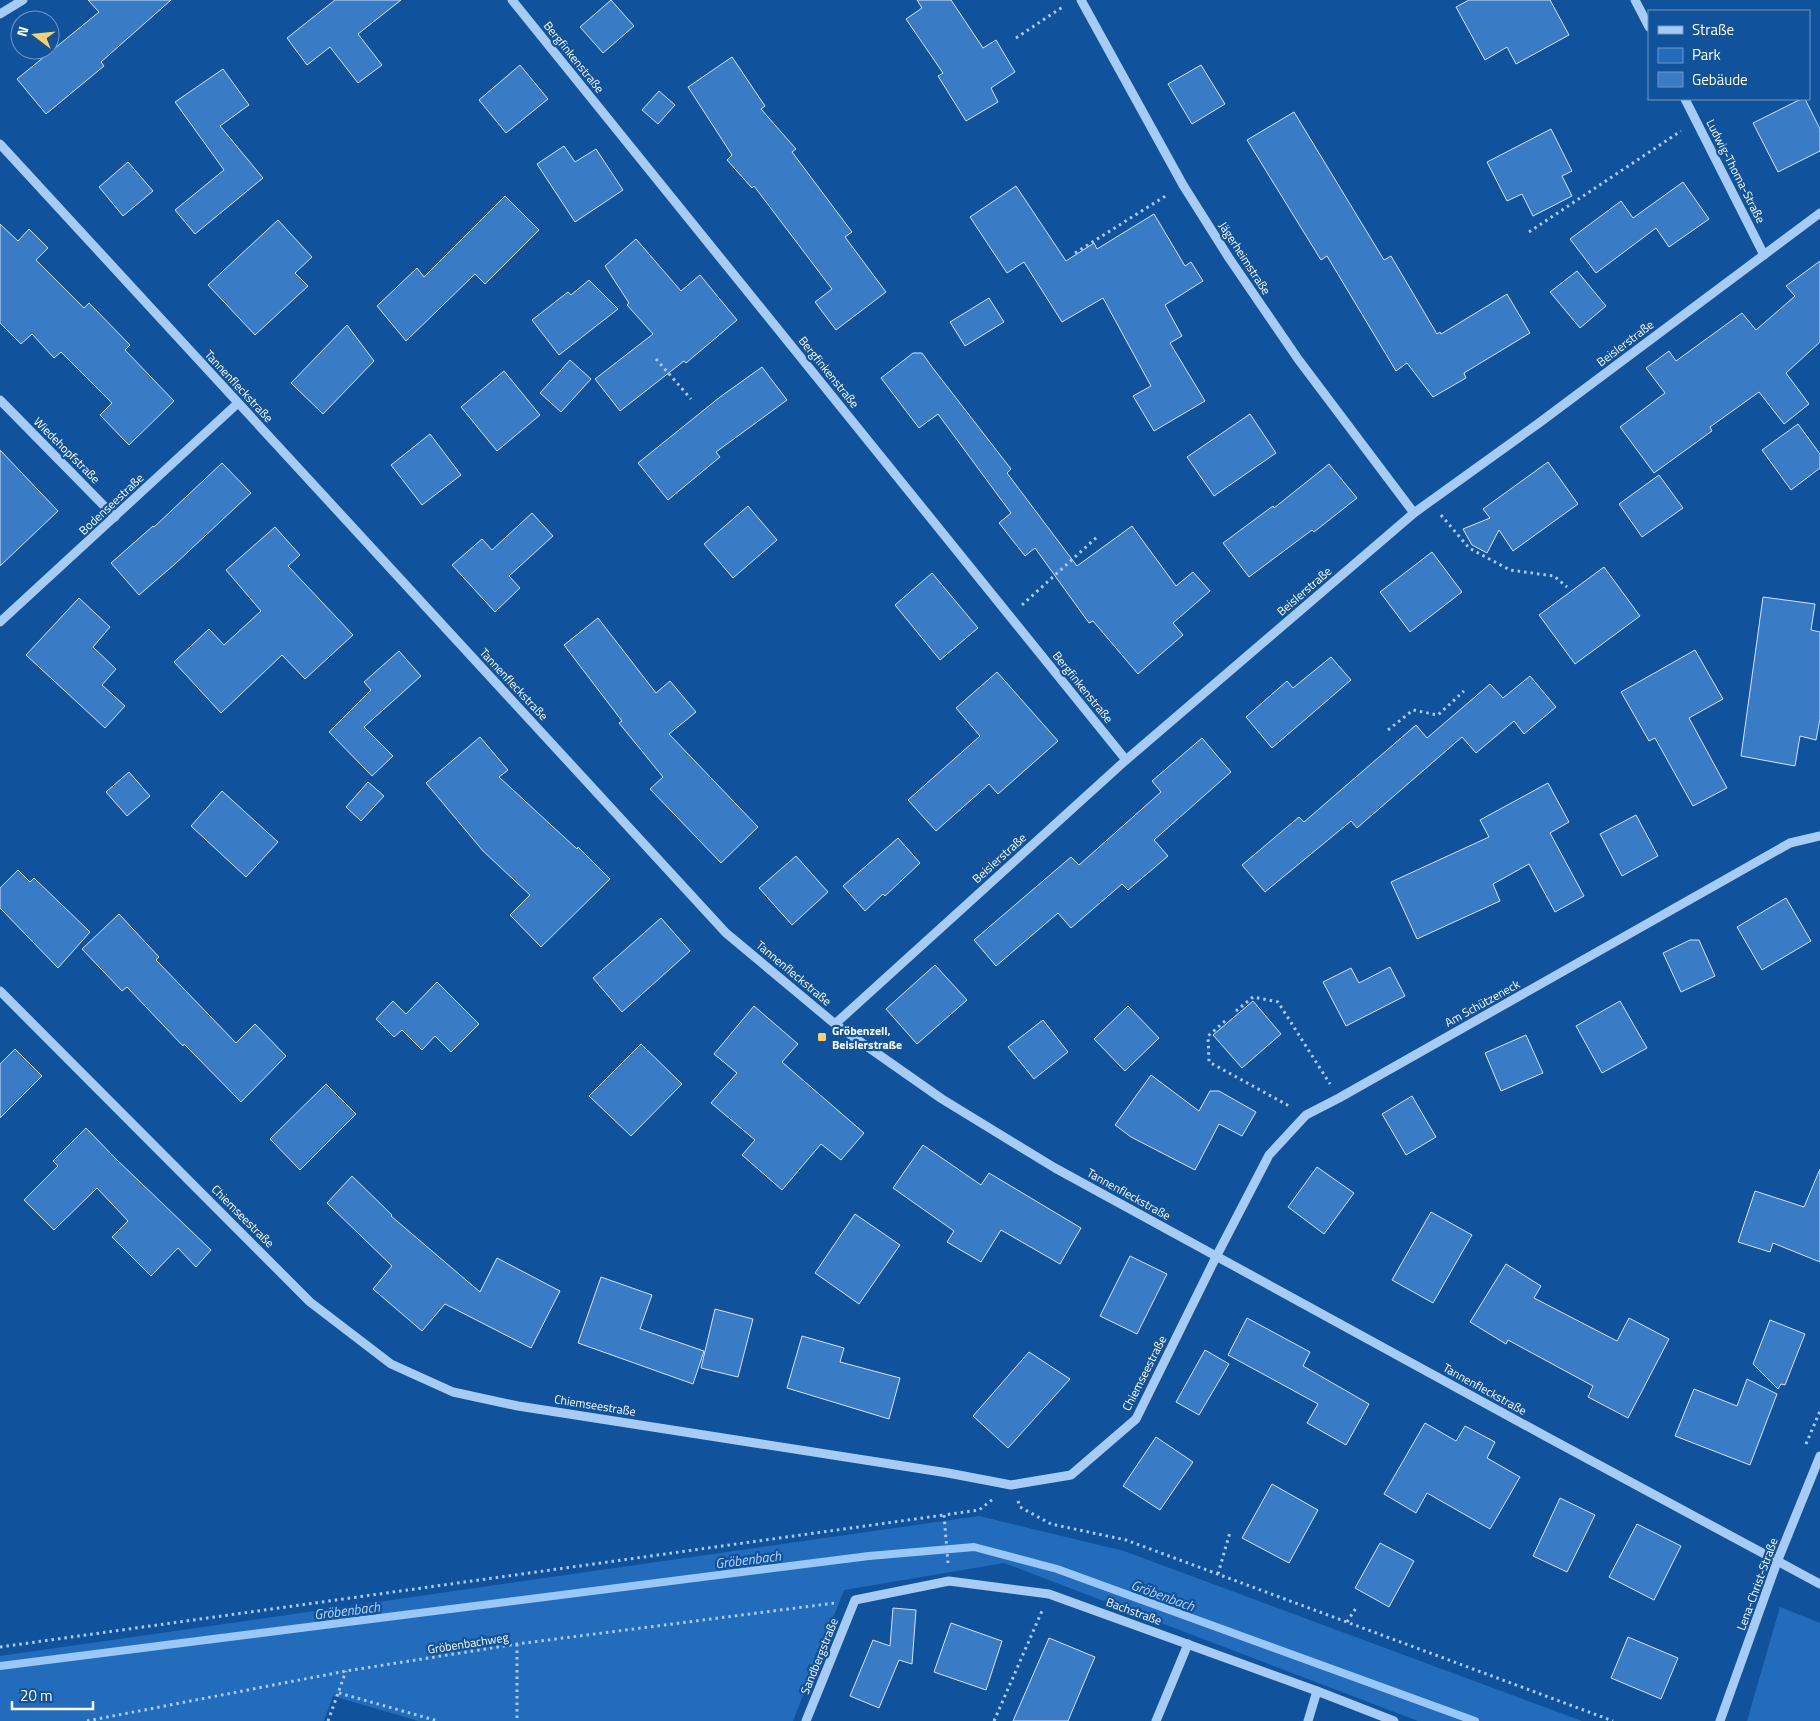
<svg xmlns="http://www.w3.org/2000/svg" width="1820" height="1721" viewBox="0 0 1820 1721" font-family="'Titillium Web',sans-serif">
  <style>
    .green { fill: #236cbb }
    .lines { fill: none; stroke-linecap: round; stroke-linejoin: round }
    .stream { stroke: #98c7f8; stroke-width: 8 }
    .building { fill: #397bc4; stroke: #cfe5fe }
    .path { stroke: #a6ccf5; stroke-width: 3; stroke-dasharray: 2.5 4; stroke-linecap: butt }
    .minor { stroke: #a6ccf5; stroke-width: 9 }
    .poi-dot { fill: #ffd06a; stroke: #11529d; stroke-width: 2 }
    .labels { text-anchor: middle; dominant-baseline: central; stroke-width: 4.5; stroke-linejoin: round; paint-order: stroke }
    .street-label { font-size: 12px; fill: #fff; stroke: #11529d }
    .poi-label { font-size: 12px; font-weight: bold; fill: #fff; stroke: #11529d; text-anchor: start }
    .water-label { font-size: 14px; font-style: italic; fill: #b2d6fb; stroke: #11529d }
  </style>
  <rect width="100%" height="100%" fill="#11529d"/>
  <!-- green -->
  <g class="green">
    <polygon points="979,1516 1124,1551 1582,1721 1418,1721 1004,1563 844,1590 793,1721 418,1721 333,1696 324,1721 0,1721 0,1656"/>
    <polygon points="1780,1607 1820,1623 1820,1721 1747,1721"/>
  </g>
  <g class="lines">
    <!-- stream -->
    <polyline class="stream" points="0,1666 869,1556 974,1547 1057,1569 1475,1721"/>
  </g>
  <!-- building -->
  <g class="building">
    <polygon points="88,0 171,0 101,62 104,66 46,114 17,79 99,12"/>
    <polygon points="335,0 401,0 358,34 382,65 358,83 330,47 307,65 287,38"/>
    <polygon points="611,0 634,26 603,53 580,27"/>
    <polygon points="917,0 951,0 983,48 996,40 1015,72 991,88 998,102 966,121 938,76 943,73 906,19 922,8"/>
    <polygon points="1469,0 1550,0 1569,35 1516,64 1507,47 1485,60 1456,7"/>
    <polygon points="732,57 765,106 761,109 796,149 792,152 852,232 845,237 886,292 836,330 815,302 832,289 754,186 752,188 727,160 732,155 688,87"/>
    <polygon points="520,65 548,99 506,133 479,100"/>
    <polygon points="1201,65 1225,104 1192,124 1168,84"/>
    <polygon points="223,69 249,105 220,126 263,178 195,234 175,210 224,170 175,102"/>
    <polygon points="659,91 675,105 658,124 642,110"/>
    <polygon points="1801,99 1805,99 1820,129 1820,151 1778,172 1753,123"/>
    <polygon points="1294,112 1384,260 1391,256 1437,334 1440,332 1441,334 1507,294 1530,333 1464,373 1466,378 1433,397 1407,363 1396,371 1327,256 1321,260 1247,140"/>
    <polygon points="1551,129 1572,171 1562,176 1572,196 1533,216 1522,194 1507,201 1487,162"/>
    <polygon points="564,146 575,162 596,149 623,190 575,222 537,164"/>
    <polygon points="128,162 153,191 123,216 99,187"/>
    <polygon points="1683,182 1709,219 1669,247 1656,228 1596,273 1570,239 1621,201 1633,218"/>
    <polygon points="1016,186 1066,261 1094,243 1097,249 1154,214 1185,266 1191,262 1203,281 1165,305 1182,336 1170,343 1205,401 1154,431 1133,396 1151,386 1103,298 1062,322 1024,262 1007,273 970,217"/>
    <polygon points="505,196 539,230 485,284 475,274 406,341 377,306 417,268 424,277"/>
    <polygon points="278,220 312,257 295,273 308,286 255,335 208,285"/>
    <polygon points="0,224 18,241 29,229 48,248 36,260 84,308 89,303 130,345 125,350 174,401 129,445 100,415 112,403 61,352 54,358 32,334 21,344 0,323"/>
    <polygon points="636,239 681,291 700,275 737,320 686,363 684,361 620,411 595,379 653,334 627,305 629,303 605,266"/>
    <polygon points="1820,261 1820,342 1786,373 1809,404 1784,424 1759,392 1710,427 1712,431 1654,473 1620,427 1665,393 1646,368 1669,351 1676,361 1742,313 1756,330 1795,296 1786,286"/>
    <polygon points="1577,271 1606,306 1580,328 1550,292"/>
    <polygon points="589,280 618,309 559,355 532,320 568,292 571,295"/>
    <polygon points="989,298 1004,322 965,346 950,322"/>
    <polygon points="347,325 374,361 323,414 291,383"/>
    <polygon points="913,353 922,353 932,367 1011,469 1007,473 1077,566 1132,526 1176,586 1193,572 1210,591 1173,623 1183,635 1138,674 1093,621 1089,623 1035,548 1025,556 999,523 1011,513 938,414 919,428 881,378"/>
    <polygon points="570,360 591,379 561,412 540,393"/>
    <polygon points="762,367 787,400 716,452 720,457 668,500 638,463 720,397"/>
    <polygon points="504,371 540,415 497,451 461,407"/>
    <polygon points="1250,414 1276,453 1214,496 1187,457"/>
    <polygon points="1798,424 1820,454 1820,468 1791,490 1762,450"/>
    <polygon points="430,434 461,475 422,505 391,465"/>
    <polygon points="0,450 58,511 0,566"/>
    <polygon points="1548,462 1578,504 1513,551 1499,530 1487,553 1472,545 1463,529 1490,518 1483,509"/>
    <polygon points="222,463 251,493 175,564 139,595 111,563 153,526 154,527"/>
    <polygon points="1329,464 1357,498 1314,532 1312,530 1249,577 1223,543 1273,506 1274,508"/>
    <polygon points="1659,475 1683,508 1642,537 1619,504"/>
    <polygon points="748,506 777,540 733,578 704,544"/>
    <polygon points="532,513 553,536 509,576 520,588 495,612 452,565 482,539 492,550"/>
    <polygon points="275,527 300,555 288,566 353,635 305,679 282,655 221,713 174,662 209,629 224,645 261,611 226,570"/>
    <polygon points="1432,552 1462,592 1410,632 1380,592"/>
    <polygon points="1604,567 1640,616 1575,664 1539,615"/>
    <polygon points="932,573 978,628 940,660 895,605"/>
    <polygon points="1763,597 1815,604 1811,630 1820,632 1820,719 1816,740 1800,736 1795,766 1741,756"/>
    <polygon points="79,598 110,627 93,647 116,669 102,685 125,706 105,728 26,655"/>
    <polygon points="598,618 656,693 670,681 696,712 669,734 758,827 721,863 650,789 663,777 619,723 622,721 564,645"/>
    <polygon points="1695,650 1723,699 1689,718 1727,788 1693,806 1655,738 1649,741 1621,692"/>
    <polygon points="399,651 421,676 364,727 393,756 372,776 329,732 371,690 364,682"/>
    <polygon points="1331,657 1351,680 1272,748 1246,717 1287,681 1293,688"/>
    <polygon points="997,672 1058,741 998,794 989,784 936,831 908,800 980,736 956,708"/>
    <polygon points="1530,676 1556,707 1524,734 1514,721 1476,753 1462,737 1357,828 1351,821 1265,892 1242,865 1299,817 1304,822 1416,725 1427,738 1490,684 1503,698"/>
    <polygon points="480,737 508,770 499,777 577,849 578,847 610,879 541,947 510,915 530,895 483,851 426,783"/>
    <polygon points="1202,738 1231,772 1154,840 1168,856 1128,890 1122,884 1071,928 1058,913 996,966 974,940 1071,857 1079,865 1161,792 1152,781"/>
    <polygon points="129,772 150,796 127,816 106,792"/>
    <polygon points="368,782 384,796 361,821 346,807"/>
    <polygon points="1548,783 1569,822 1550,833 1584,896 1555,912 1529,864 1493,884 1500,901 1417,939 1391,882 1489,837 1480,820"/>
    <polygon points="222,791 278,842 246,877 191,826"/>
    <polygon points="1636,815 1658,856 1622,876 1600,834"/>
    <polygon points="898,838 920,863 885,896 883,894 865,911 843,886"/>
    <polygon points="796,856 828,892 792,925 759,888"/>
    <polygon points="18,870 30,882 34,878 90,932 58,968 0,908 0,888"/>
    <polygon points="1786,898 1811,941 1762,970 1737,927"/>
    <polygon points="119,914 159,957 156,960 236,1043 255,1024 286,1056 241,1102 184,1044 183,1046 127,987 122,991 82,949"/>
    <polygon points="661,918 690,951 622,1012 593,978"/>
    <polygon points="1690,940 1699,940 1715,976 1681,992 1663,953"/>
    <polygon points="935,965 967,1000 917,1044 886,1009"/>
    <polygon points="1390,967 1405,996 1346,1026 1323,982 1351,968 1359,983"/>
    <polygon points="437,982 479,1024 451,1052 435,1036 422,1050 402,1030 394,1037 376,1019 393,1001 406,1014"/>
    <polygon points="1253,1001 1281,1034 1242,1068 1213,1035"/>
    <polygon points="1620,1001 1647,1048 1602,1073 1576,1026"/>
    <polygon points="754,1006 798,1044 782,1062 864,1133 841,1160 821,1144 782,1190 742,1155 755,1140 711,1103 737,1073 714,1054"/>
    <polygon points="1128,1006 1159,1038 1125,1071 1094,1039"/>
    <polygon points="1043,1020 1068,1052 1034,1079 1008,1047"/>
    <polygon points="1526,1035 1543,1073 1501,1091 1485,1053"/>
    <polygon points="641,1044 682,1084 631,1136 589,1096"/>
    <polygon points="15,1049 42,1076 0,1118 0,1064"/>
    <polygon points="1151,1075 1199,1111 1210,1091 1219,1091 1256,1112 1242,1136 1219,1124 1195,1170 1131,1137 1115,1125"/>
    <polygon points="326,1084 356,1114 300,1170 270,1139"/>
    <polygon points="1412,1096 1436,1137 1406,1155 1382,1114"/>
    <polygon points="86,1128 116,1159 211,1250 196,1267 178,1248 151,1276 112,1237 128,1221 97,1188 54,1230 24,1200 58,1166 53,1161"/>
    <polygon points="923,1145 981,1185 989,1173 1081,1228 1060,1264 1001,1230 981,1262 947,1242 954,1231 893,1188"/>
    <polygon points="1317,1167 1354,1193 1324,1234 1288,1207"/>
    <polygon points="1820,1169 1820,1262 1773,1243 1770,1252 1738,1242 1755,1191 1804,1207"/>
    <polygon points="352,1176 392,1215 391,1216 480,1292 497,1258 560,1291 531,1348 445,1304 422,1331 373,1289 392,1266 327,1203"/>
    <polygon points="1431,1212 1472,1235 1433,1303 1392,1280"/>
    <polygon points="855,1214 900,1245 859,1304 815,1273"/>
    <polygon points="1130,1256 1167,1274 1137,1334 1100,1316"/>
    <polygon points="1506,1264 1541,1286 1534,1298 1617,1341 1629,1318 1669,1339 1628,1418 1588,1397 1593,1386 1508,1340 1506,1344 1470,1322"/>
    <polygon points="601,1277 652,1295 640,1329 704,1351 693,1384 578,1343"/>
    <polygon points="715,1309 753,1319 738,1377 701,1368"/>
    <polygon points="1247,1318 1310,1352 1303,1366 1369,1404 1346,1445 1307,1423 1318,1404 1228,1355"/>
    <polygon points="1770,1320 1805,1334 1785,1385 1781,1384 1778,1389 1753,1364"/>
    <polygon points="802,1336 844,1348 840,1362 900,1378 889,1419 787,1388"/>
    <polygon points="1205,1350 1229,1364 1199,1415 1176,1402"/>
    <polygon points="1029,1352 1070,1379 1008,1448 973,1416"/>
    <polygon points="1747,1379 1777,1394 1750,1465 1675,1436 1694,1389 1737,1406"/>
    <polygon points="1425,1423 1456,1441 1465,1426 1495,1442 1487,1458 1520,1477 1490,1529 1427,1493 1416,1513 1384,1494"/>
    <polygon points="1156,1437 1193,1462 1160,1510 1123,1486"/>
    <polygon points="1272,1484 1318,1510 1289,1563 1242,1538"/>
    <polygon points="1560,1498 1595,1515 1567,1572 1533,1556"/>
    <polygon points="1637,1524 1681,1546 1654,1600 1609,1577"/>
    <polygon points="1380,1543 1414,1561 1389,1607 1355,1588"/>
    <polygon points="893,1608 916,1610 912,1664 899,1660 879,1708 850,1696 873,1640 890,1646"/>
    <polygon points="951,1623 1002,1641 986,1690 934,1672"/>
    <polygon points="1628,1637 1678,1658 1661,1699 1611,1678"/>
    <polygon points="1049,1638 1095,1657 1086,1678 1068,1721 1013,1721"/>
  </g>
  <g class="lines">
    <!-- path -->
    <g class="path">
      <polyline points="1016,38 1064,6"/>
      <polyline points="1529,232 1681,131"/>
      <polyline points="1075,253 1167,195"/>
      <polyline points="656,359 691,399"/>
      <polyline points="1441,515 1469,548 1510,570 1554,576 1567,587"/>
      <polyline points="1022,605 1097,537"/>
      <polyline points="1388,730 1413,710 1438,715 1464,691"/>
      <polyline points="1236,1011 1253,997 1278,1002 1330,1084"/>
      <polyline points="1225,1021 1208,1036 1209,1062 1291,1107"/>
      <polyline points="1806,1444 1820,1411"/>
      <polyline points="1018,1501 1020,1507 1051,1524 1126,1540 1613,1721"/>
      <polyline points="948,1563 944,1515 979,1510 993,1499"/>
      <polyline points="1218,1574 1230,1532"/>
      <polyline points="1347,1622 1356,1608"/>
      <polyline points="517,1644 517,1721"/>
      <polyline points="0,1647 944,1515"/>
      <polyline points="339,1693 438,1721"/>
      <polyline points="87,1721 346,1671 517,1644 835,1603"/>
      <polyline points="328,1721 346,1671"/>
      <polyline points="994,1721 1042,1611"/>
    </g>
    <!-- minor -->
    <g class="minor">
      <polyline points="512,0 1126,760"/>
      <polyline points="1081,0 1183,185 1229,258 1298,359 1414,513"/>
      <polyline points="1635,0 1649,27"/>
      <polyline points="0,14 23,0"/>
      <polyline points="1685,99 1764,255"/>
      <polyline points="0,144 726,933 835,1024 942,1099 1055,1168 1547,1437 1820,1584"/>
      <polyline points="0,400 115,517"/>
      <polyline points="0,622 238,403"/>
      <polyline points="0,991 310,1302 391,1364 453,1392 518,1406 948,1473 1011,1485 1071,1475 1136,1419 1216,1257 1269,1155 1306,1115 1339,1098 1790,843 1820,836"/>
      <polyline points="835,1024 1126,760 1414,513 1539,423 1820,213"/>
      <polyline points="806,1721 855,1600 949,1581 1049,1594 1317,1691 1394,1721"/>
      <polyline points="1156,1721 1188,1644"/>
      <polyline points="1308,1721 1317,1691"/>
      <polyline points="1720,1721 1777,1562 1820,1456"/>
    </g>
  </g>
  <!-- markers -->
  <rect class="poi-dot" x="817" y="1032" width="10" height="10" rx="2.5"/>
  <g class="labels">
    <!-- street labels -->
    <g class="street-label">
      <text transform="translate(574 57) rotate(51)">Bergfinkenstraße</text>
      <text transform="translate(1736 171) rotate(63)">Ludwig-Thoma-Straße</text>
      <text transform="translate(1245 258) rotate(57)">Jägerheimstraße</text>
      <text transform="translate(1625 343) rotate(-37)">Beislerstraße</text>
      <text transform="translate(829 372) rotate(51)">Bergfinkenstraße</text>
      <text transform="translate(239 386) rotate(47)">Tannenfleckstraße</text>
      <text transform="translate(67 450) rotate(45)">Wiedehopfstraße</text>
      <text transform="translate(111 504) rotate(-43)">Bodenseestraße</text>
      <text transform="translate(1304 591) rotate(-41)">Beislerstraße</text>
      <text transform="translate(514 684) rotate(47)">Tannenfleckstraße</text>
      <text transform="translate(1083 687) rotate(51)">Bergfinkenstraße</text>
      <text transform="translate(999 858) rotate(-42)">Beislerstraße</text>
      <text transform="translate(794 973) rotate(40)">Tannenfleckstraße</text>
      <text transform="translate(1482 1003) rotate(-29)">Am Schützeneck</text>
      <text transform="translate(1129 1194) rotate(29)">Tannenfleckstraße</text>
      <text transform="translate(243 1216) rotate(45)">Chiemseestraße</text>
      <text transform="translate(1144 1373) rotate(-63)">Chiemseestraße</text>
      <text transform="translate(1485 1389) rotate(29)">Tannenfleckstraße</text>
      <text transform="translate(595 1405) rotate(9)">Chiemseestraße</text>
      <text transform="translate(1757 1584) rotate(-70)">Lena-Christ-Straße</text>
      <text transform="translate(1134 1611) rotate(20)">Bachstraße</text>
      <text transform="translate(468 1643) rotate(-9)">Gröbenbachweg</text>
      <text transform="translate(819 1656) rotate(-68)">Sandbergstraße</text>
    </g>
    <!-- poi labels -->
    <g class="poi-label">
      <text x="832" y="1030">Gröbenzell,<tspan x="832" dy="14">Beislerstraße</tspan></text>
    </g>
    <!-- water labels -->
    <g class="water-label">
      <text transform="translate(748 1559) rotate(-7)">Gröbenbach</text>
      <text transform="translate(1163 1595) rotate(20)">Gröbenbach</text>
      <text transform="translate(347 1610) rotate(-7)">Gröbenbach</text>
    </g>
  </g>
  <!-- legend -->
  <rect x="1648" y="10" width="162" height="90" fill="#11529d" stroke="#7097c4"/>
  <rect x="1658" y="26" width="25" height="8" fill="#a6ccf5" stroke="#7097c4"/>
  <text x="1692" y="35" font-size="15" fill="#ffffff">Straße</text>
  <rect x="1658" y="48" width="25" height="15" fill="#236cbb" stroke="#7097c4"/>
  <text x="1692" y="60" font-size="15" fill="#ffffff">Park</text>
  <rect x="1658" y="72" width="25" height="15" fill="#397bc4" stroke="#7097c4"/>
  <text x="1692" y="85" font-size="15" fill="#ffffff">Gebäude</text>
  <!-- north arrow -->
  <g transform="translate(35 35) rotate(286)"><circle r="24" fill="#11529d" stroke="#7097c4"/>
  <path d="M0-4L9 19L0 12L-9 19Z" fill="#ffd06a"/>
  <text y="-8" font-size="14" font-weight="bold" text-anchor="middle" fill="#ffffff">N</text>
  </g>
  <!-- scale -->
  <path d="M12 1701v8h81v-8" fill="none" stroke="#ffffff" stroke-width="2.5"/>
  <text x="20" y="1701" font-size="15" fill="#ffffff" stroke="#11529d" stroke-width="4" paint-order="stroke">20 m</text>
</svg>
